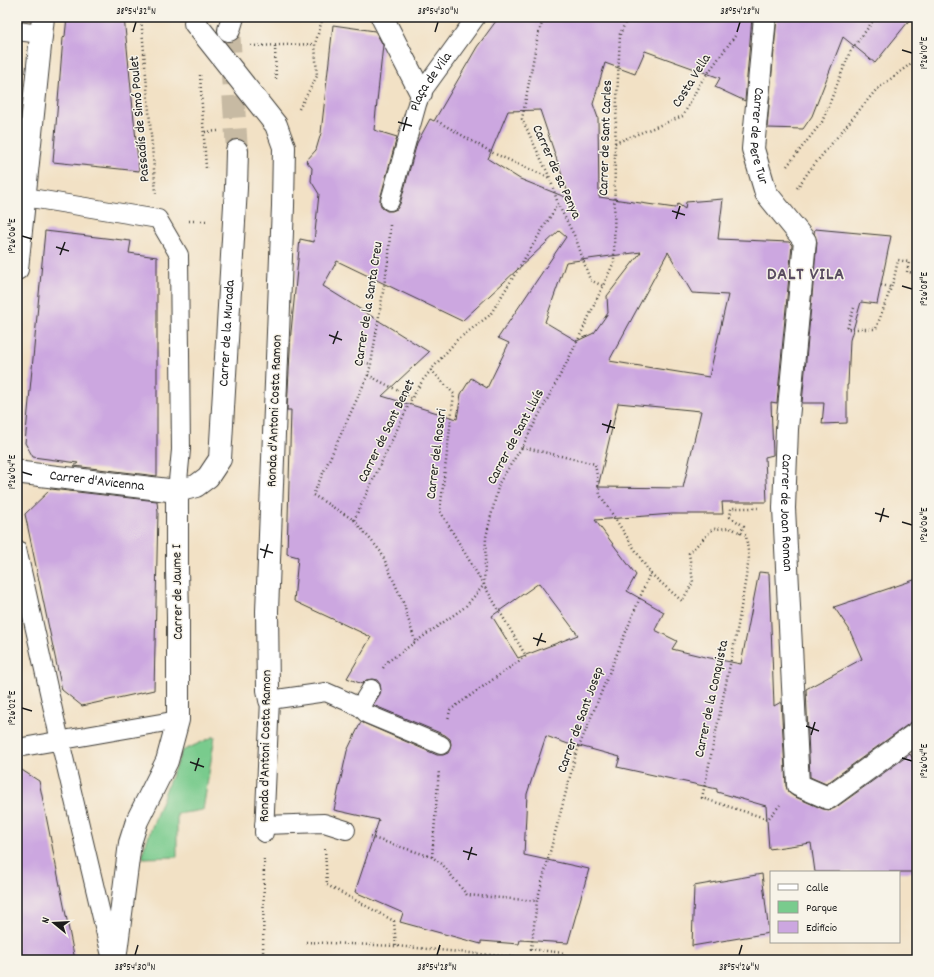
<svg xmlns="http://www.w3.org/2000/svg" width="934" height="977" viewBox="0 0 934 977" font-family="Dekko,sans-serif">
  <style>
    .green { fill: #79cb8d; stroke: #4a7454 }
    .building { fill: #cca7e0; fill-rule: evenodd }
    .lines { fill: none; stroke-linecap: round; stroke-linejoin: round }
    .minor-tunnel { stroke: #c7baa3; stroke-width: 22; stroke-dasharray: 22 11; stroke-linecap: butt }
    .pedestrian-casing { stroke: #3c3a35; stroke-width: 20 }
    .minor-casing { stroke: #3c3a35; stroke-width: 24 }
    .path { stroke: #3c3a35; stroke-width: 2.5; stroke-dasharray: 1 3; stroke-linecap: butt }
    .pedestrian { stroke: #fff; stroke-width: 18 }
    .minor { stroke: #fff; stroke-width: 22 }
    .ticks { fill: none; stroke: #1c1c1c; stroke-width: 1.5 }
    .labels { text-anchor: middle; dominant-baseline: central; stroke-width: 3; stroke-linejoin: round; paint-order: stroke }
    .street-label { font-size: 14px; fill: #1c1c1c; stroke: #f7f3e8 }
    .district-label { font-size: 18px; font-weight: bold; letter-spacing: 1px; fill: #5a4d61; stroke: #f7f3e8 }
    .neatline { fill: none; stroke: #1c1c1c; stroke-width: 1.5 }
    .ticks-label { font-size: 10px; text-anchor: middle; fill: #1c1c1c }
  </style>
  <rect width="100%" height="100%" fill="#f7f3e8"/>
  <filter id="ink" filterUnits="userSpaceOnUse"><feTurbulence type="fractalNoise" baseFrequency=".025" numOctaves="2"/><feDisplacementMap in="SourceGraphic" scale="8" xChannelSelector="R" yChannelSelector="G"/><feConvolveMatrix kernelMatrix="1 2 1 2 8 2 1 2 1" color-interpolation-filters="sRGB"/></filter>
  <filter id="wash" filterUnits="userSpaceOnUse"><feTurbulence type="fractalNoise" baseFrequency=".012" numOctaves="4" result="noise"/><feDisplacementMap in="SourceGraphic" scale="16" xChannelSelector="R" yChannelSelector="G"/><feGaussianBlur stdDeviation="0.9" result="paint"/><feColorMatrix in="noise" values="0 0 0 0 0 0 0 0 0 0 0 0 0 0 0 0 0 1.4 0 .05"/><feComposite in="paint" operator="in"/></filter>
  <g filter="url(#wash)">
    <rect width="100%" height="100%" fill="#f2e1c5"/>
    <!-- green -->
    <polygon class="green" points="215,736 203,810 177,814 177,857 143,858 143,851 168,784 182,751"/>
    <g id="blocks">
      <!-- building -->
      <g class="building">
        <polygon points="67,17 124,17 139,171 53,162 63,38 65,36"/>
        <path d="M 499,17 L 752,17 L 745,101 L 715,87 L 720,78 L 645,51 L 635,74 L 605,63 L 593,104 L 598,118 L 599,197 L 675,208 L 678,204 L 685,209 L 686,202 L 723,199 L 718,239 L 789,242 L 792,245 L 777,403 L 771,402 L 773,455 L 765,457 L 767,502 L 722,502 L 723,514 L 672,514 L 595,520 L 636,575 L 627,591 L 664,612 L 655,630 L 677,641 L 672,649 L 705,657 L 741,664 L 759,572 L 769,573 L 774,706 L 781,702 L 786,786 L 788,792 L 793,796 L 823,809 L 830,810 L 835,808 L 910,754 L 917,766 L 917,872 L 815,872 L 811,843 L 769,849 L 766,806 L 717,792 L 717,789 L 617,767 L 620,757 L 572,744 L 571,745 L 546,736 L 527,794 L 524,855 L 589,869 L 568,943 L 520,940 L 519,944 L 481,941 L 481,944 L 400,922 L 403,913 L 355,892 L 379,820 L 334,810 L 347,751 L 361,722 L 437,755 L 443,755 L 448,753 L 450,749 L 451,744 L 450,739 L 445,735 L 373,705 L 380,694 L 381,690 L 380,684 L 377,680 L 372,679 L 366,680 L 362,684 L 347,678 L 371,637 L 294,601 L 298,557 L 287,554 L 291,410 L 287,410 L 291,332 L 300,239 L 314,242 L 319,194 L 311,181 L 312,168 L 306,161 L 316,150 L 321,133 L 333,25 L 375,31 L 383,45 L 374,130 L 397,137 L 380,199 L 380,203 L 382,208 L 387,211 L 392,211 L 397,209 L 400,204 L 417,143 L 430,119 L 434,121 L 477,47 ZM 540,110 L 570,199 L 520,179 L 488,159 L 508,111 ZM 559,231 L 566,237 L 498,338 L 509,343 L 487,388 L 471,378 L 461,394 L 457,419 L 382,396 L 429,352 L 323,286 L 337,261 L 462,321 ZM 641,252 L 607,296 L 608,313 L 594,333 L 577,341 L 545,322 L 566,262 ZM 668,252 L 692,293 L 728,295 L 709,377 L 609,361 ZM 618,403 L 701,411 L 683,488 L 598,487 ZM 539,583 L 578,635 L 518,658 L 492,616 Z"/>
        <polygon points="777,17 912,17 875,63 843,37 812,116 803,129 767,128"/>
        <polygon points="815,229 891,236 877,304 861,302 850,340 848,385 847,385 847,423 822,424 824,403 802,403 817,242 814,233"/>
        <polygon points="45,231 131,241 129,253 157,257 157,476 74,466 78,463 33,457 25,443"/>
        <polygon points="51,489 157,501 158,512 154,690 82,706 62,690 25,514"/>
        <polygon points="917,579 917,721 910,723 826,784 810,777 806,689 862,659 849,629 834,607"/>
        <polygon points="17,767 39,781 75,960 17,960"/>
        <polygon points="762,874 769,933 692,946 694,886"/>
      </g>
    </g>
  </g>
  <g filter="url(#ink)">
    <use href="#blocks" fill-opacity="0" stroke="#3c3a35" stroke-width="1"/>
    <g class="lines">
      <!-- minor-tunnel -->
      <polyline class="minor-tunnel" points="229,30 237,151"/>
      <!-- pedestrian casing -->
      <g class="pedestrian-casing">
        <g id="pedestrian">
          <polyline points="17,31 41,34"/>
          <polyline points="25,197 158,219 179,255 181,450 177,491"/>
          <path id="s1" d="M 390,201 L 417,104 L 421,93 L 476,17"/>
          <polyline points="17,549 60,741 112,960"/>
          <polyline points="360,707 371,689"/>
          <polyline points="17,748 178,720"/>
          <polyline points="264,825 324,823 346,830"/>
          <polyline points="264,833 270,700 326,692 360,707 367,714 441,745"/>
        </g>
      </g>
      <!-- minor casing -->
      <g class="minor-casing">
        <g id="minor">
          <polyline points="196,17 195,23 276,125 284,147 283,206 267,611 268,690 270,700"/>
          <polyline points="382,17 421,93"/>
          <path id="s2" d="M 765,17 L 753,149 L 766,193 L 805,241 L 787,429 L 784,508 L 798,785 L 828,798 L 917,733"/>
          <polyline points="229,30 233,17"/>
          <polyline points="17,269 43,17"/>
          <path id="s3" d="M 17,470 L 23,473 L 177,491 L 196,486 L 208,477 L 220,459 L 236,188 L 237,151"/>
          <polyline points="115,960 130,843 137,821 167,761 178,720 178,618 177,569 177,491"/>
        </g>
      </g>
      <!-- path -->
      <g class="path">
        <polyline points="141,17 156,193"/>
        <polyline points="544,17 538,35 522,119 550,178 558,204 576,239 590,280 603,286"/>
        <polyline points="251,46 315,44"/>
        <polyline points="275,46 276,79"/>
        <polyline points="200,75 206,168"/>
        <polyline points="299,109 317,76 315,44 323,17"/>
        <polyline points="437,121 493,153 550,178"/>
        <polyline points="205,132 218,131"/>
        <polyline points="615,143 683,116 699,85 735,36"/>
        <polyline points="787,166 822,122 850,52 876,17"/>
        <polyline points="797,188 809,171 876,90 917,59"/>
        <polyline points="189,221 208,221"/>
        <polyline points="390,225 389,256 371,364 368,375 313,495 354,520 381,552 403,602 415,641"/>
        <polyline points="881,285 890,287"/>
        <polyline points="854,308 847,329 876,329 894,279 898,260 909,262 907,272 915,273 917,265"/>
        <polyline points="356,361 371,364"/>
        <polyline points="431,370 454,394 440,511 526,656 450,710 448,720"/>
        <polyline points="368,375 412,398"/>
        <polyline points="522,447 595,464 600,495 650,573 682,601 693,582 689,553 713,529 730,528 746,535 749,559 737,631 702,798 768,819 780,805"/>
        <polyline points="354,520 412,398 423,380 431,370 457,340 490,315 558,204"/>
        <polyline points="740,533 744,526 730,517 731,508 758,508"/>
        <polyline points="383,668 387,662 465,607 484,585 486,537 499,483 522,447 566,364 578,340 614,262 615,143 620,34 628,17"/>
        <polyline points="370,837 432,857 442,864 467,895 537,901"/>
        <polyline points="325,849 327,885 394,921 396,946"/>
        <polyline points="432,857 439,770"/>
        <polyline points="306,942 396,946 543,960"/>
        <polyline points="263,960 264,858"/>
        <polyline points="564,960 564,953 531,949 537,901 576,754 650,573"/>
      </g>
      <!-- pedestrian -->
      <use href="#pedestrian" class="pedestrian"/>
      <!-- minor -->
      <use href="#minor" class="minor"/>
    </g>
  </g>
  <!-- ticks -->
  <path class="ticks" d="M 133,32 L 136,22M 435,32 L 438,22M 737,32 L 740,22M 902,50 L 912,53M 398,122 L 412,126M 403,131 L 407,117M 672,211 L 685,215M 676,219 L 680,206M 22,236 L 32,239M 56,247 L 69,251M 60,255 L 65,242M 902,286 L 912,289M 329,335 L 342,340M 333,344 L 338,331M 602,424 L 615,428M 607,433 L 611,420M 22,472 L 32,475M 875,513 L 889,517M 880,522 L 884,508M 902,522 L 912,525M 260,549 L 273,553M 264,558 L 268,544M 533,638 L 546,642M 537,646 L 542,633M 22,708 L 32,711M 806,726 L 819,731M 811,735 L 815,722M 902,758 L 912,761M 190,762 L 204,767M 195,771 L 199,758M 463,851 L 477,855M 468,860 L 472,847M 135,955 L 138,945M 437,955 L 440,945M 739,955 L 742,945"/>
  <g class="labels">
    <!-- street labels -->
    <g class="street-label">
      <text transform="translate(692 81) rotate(-58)">Costa Vella</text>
      <text stroke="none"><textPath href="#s1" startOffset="127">Plaça de Vila</textPath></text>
      <text transform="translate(140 119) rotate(-95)">Passadís de Simó Poulet</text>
      <text stroke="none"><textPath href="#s2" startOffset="120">Carrer de Pere Tur</textPath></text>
      <text transform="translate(606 138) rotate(-88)">Carrer de Sant Carles</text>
      <text transform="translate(556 172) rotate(66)">Carrer de sa Penya</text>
      <text transform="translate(369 304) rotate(-81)">Carrer de la Santa Creu</text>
      <text stroke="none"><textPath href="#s3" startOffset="344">Carrer de la Murada</textPath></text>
      <text transform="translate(275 411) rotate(-88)">Ronda d'Antoni Costa Ramon</text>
      <text transform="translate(387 431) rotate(-64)">Carrer de Sant Benet</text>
      <text transform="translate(516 437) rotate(-62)">Carrer de Sant Lluís</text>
      <text transform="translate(437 454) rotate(-83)">Carrer del Rosari</text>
      <text stroke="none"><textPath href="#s3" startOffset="81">Carrer d'Avicenna</textPath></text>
      <text stroke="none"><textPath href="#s2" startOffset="513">Carrer de Joan Roman</textPath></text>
      <text transform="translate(178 592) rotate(-91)">Carrer de Jaume I</text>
      <text transform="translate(712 699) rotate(-78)">Carrer de la Conquista</text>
      <text transform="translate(581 720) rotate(-70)">Carrer de Sant Josep</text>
      <text transform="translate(266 746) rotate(-89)">Ronda d'Antoni Costa Ramon</text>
    </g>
    <!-- district labels -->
    <g class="district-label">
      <text x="806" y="275">DALT VILA</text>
    </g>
  </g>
  <!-- margin -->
  <rect width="934" height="977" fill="none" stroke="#f7f3e8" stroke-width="44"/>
  <!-- legend -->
  <rect x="770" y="871" width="130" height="72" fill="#f7f3e8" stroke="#9f9d96"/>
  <rect x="778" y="884" width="20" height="6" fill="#ffffff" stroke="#9f9d96"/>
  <text x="806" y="891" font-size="12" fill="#1c1c1c">Calle</text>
  <rect x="778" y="901" width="20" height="12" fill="#79cb8d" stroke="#9f9d96"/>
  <text x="806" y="911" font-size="12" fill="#1c1c1c">Parque</text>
  <rect x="778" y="921" width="20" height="12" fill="#cca7e0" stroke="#9f9d96"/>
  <text x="806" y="931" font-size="12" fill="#1c1c1c">Edificio</text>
  <!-- north arrow -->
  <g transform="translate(54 923) rotate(288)" stroke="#f7f3e8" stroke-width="3" paint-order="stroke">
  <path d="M0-3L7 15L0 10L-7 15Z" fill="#1c1c1c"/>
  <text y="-6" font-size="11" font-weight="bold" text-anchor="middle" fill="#1c1c1c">N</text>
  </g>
  <rect x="22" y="22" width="890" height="933" class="neatline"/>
  <g class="ticks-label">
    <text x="136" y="14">38°54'32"N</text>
    <text x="438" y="14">38°54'30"N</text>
    <text x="740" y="14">38°54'28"N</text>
    <text transform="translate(923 53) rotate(-90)" y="4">1°26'10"E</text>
    <text transform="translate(11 236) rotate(-90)" y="4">1°26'06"E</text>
    <text transform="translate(923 289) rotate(-90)" y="4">1°26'08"E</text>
    <text transform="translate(11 472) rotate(-90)" y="4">1°26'04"E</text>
    <text transform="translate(923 525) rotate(-90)" y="4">1°26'06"E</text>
    <text transform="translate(11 708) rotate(-90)" y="4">1°26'02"E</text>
    <text transform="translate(923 761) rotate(-90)" y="4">1°26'04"E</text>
    <text x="135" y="970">38°54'30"N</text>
    <text x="437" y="970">38°54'28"N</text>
    <text x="739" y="970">38°54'26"N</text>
  </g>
</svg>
